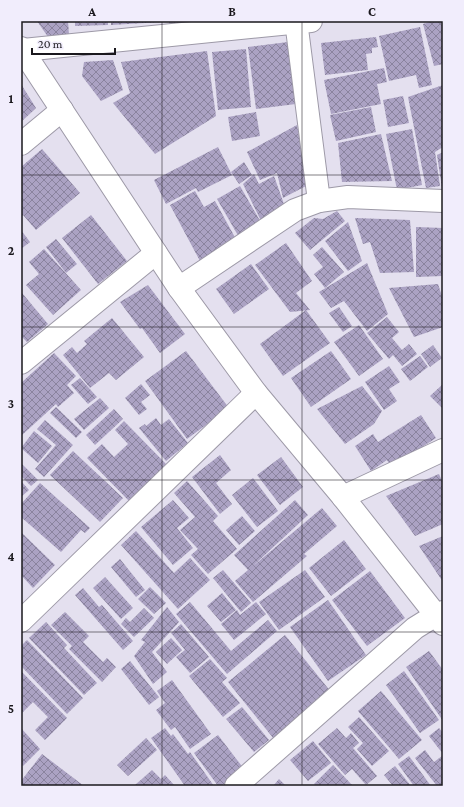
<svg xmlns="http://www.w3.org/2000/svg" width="464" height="807" viewBox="0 0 464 807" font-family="'Crimson Pro',serif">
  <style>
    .building { fill: url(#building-cross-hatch) }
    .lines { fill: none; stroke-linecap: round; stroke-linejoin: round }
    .minor-casing { stroke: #9d99a7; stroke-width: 24 }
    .minor { stroke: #fff; stroke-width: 22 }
    .grid { fill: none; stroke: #1a181d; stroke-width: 1; stroke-opacity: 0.55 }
    .neatline { fill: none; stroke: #1a181d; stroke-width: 1.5 }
    .grid-label { font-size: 13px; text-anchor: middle; font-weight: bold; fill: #1a181d }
  </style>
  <defs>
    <pattern id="building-cross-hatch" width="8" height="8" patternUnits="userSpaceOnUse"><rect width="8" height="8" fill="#aba2c3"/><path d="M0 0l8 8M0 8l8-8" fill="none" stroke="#8a839e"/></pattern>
  </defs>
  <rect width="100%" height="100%" fill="#e4e0ef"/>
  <!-- building -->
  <g class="building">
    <polygon points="37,21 68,21 69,35 48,37"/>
    <polygon points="75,21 108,21 108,25 75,26"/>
    <polygon points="111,21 162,21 162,22 111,25"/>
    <polygon points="169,21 195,21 196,25 170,27"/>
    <polygon points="433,21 441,21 443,31 443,64 434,66 423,24"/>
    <polygon points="420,27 432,85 419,88 416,75 389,81 379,36"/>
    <polygon points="376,37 378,47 372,48 372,53 366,54 368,70 325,75 321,43"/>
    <polygon points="288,42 296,104 256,109 248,47"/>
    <polygon points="246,49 251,107 218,110 212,52"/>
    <polygon points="207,51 216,116 155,154 113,103 130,93 121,62"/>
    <polygon points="113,60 123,90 101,101 82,76 84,62"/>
    <polygon points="384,68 387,82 377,84 381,104 331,114 324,80"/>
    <polygon points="21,84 36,108 21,122"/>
    <polygon points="443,85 443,147 435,152 440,186 426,188 408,97"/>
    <polygon points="403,96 409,123 388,127 383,100"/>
    <polygon points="371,107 376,132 336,141 330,115"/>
    <polygon points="256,112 260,136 232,141 228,117"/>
    <polygon points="297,125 308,185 283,198 277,173 260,180 247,152"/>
    <polygon points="412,129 422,185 397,190 386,134"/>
    <polygon points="381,134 392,181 342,182 338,143"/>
    <polygon points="218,147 232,175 198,192 196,188 166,204 154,180"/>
    <polygon points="42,149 80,193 36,230 23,215 21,217 21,167"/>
    <polygon points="443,152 443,188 442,188 437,155"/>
    <polygon points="244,162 252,175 239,184 231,172"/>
    <polygon points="254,174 259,184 274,176 285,207 262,223 243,184"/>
    <polygon points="240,186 263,226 240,239 217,199"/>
    <polygon points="195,191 204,207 215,201 237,241 200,261 170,205"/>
    <polygon points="337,211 345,221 310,250 295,233 314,218 323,219"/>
    <polygon points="91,215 127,261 98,284 62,238"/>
    <polygon points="355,218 410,220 414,272 380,273 370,242 363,244"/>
    <polygon points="348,222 362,261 348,271 325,241"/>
    <polygon points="416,227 443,228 443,276 416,277"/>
    <polygon points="21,230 30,242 21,249"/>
    <polygon points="56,239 77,264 66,273 46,247"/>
    <polygon points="286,243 312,281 296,293 310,310 290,312 255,265"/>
    <polygon points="322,247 344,272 325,288 314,274 323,267 313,255"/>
    <polygon points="44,249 81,290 53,315 26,285 39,274 29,262"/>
    <polygon points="367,263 388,314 367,331 344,301 331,308 319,292"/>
    <polygon points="251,264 269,289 234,314 216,289"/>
    <polygon points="438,284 443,299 443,327 414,337 389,288"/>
    <polygon points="148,285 185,334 160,353 142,328 140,329 120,302"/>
    <polygon points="22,293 48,324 27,342 21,336"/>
    <polygon points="339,307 352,326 343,332 329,313"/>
    <polygon points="306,310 330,343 283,376 260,344"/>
    <polygon points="387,317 399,332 392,338 402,350 409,344 417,354 402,366 393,355 389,359 367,333"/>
    <polygon points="112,318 144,357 116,380 109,373 90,388 63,355 72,347 77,353 87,344 84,341"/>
    <polygon points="359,325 383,359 359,376 334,342"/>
    <polygon points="433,345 442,358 430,367 421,354"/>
    <polygon points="186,351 229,408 187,439 145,381"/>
    <polygon points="331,351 351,379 311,407 291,378"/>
    <polygon points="54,353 76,376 67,385 74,393 58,407 56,404 21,436 21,383"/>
    <polygon points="420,356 428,367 410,381 401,369"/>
    <polygon points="389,366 400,382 389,389 397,401 384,410 365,382"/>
    <polygon points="80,378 97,397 88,404 71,385"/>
    <polygon points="141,384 150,395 141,402 147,409 139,415 125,398"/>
    <polygon points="443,384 443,409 430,396"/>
    <polygon points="362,386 382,411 374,424 345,444 317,409"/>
    <polygon points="100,398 109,408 84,430 74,419"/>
    <polygon points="56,407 82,432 76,438 50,413"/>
    <polygon points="114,409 123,419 95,445 86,435"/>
    <polygon points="421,415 436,438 391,467 387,460 371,471 355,446 373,434 378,442"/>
    <polygon points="156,418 161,425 169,419 188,443 166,461 139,428 145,424 146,426"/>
    <polygon points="45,420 73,445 44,477 35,469 56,445 37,429"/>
    <polygon points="124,421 166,464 129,501 87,458 102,444 114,457 128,444 115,430"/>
    <polygon points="34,431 52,446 38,463 21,448"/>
    <polygon points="73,451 123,498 100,522 50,475"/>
    <polygon points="220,455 231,470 216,483 232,504 220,514 192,477"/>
    <polygon points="281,457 303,487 280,505 257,475"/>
    <polygon points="21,463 38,480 31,486 21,476"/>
    <polygon points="439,474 443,483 443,524 415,536 386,496"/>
    <polygon points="253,478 278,511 257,527 232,495"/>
    <polygon points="21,481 29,490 21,497"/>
    <polygon points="187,481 218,516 213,521 237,549 208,574 191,555 198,549 180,530 195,517 174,493"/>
    <polygon points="40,483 90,528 85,533 81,530 61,552 21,517 21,504"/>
    <polygon points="173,500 189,518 177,528 193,548 173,565 141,527"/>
    <polygon points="295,500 308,515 253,566 322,508 337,526 304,554 307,556 253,602 235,581 248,570 234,555"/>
    <polygon points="242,516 255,531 239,545 226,530"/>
    <polygon points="136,531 174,573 190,558 210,580 178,609 121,545"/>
    <polygon points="21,532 55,565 33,588 21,575"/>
    <polygon points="443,536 443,582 419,546"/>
    <polygon points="344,540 366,569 331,596 309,568"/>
    <polygon points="120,559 145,590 136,597 111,567"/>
    <polygon points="223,570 251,603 241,612 213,578"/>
    <polygon points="305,570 325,597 279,630 259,602"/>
    <polygon points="370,571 405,618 367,646 332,600"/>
    <polygon points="105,577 133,608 121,619 93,588"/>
    <polygon points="150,587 166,603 154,614 138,599"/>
    <polygon points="83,588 99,607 102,605 133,641 123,650 75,595"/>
    <polygon points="222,593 236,610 221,622 207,606"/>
    <polygon points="328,600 366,655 328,681 290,627"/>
    <polygon points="190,602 231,651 268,620 277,631 227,674 176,614"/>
    <polygon points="256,602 266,614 234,640 221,624 237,610 240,615"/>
    <polygon points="167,607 179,622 152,652 167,672 153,684 134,656 145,642 141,640"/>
    <polygon points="144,608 154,618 134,637 121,624 126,618 130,622"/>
    <polygon points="65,612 89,636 83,642 103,662 107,658 116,667 102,682 69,649 72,646 51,625"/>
    <polygon points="46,622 67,645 64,648 97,683 84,695 29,638"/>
    <polygon points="181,624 209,657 190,673 176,657 185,650 171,633"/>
    <polygon points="285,635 331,692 274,739 228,682"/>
    <polygon points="171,638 182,650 167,664 156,652"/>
    <polygon points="27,640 83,698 67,714 21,666 21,646"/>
    <polygon points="429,651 443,670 443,721 406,667"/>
    <polygon points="210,659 227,678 222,682 240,703 223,717 189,676"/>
    <polygon points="130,661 159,697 149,705 121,669"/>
    <polygon points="21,671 67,718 45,740 35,730 48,717 33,702 21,714"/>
    <polygon points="404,671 439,720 420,733 386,685"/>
    <polygon points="172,680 211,734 190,749 175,727 171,730 156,710 165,703 157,691"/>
    <polygon points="381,691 422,740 399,759 358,711"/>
    <polygon points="242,707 269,740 254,752 226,719"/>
    <polygon points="359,717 389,751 372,766 357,749 363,743 348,727"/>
    <polygon points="21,728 40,749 23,766 21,764"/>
    <polygon points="165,728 171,736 173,734 188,754 190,752 214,786 185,786 151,738"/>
    <polygon points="337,728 346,738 351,733 359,743 353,748 377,776 366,785 352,769 345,775 318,744"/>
    <polygon points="439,728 443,733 443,754 429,736"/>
    <polygon points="218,735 244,769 221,786 218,786 194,753"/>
    <polygon points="146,738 157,750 128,776 117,765"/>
    <polygon points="313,741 331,763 308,781 290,760"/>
    <polygon points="425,750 434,762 442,756 443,758 443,786 437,786 415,758"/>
    <polygon points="42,754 84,786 21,786 21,781"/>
    <polygon points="409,756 431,786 414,786 398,764"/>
    <polygon points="333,765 353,786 316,786 314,784"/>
    <polygon points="395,766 411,786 393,786 384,775"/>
    <polygon points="152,770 161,779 165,775 175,786 134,786"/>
    <polygon points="279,779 286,786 273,786"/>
  </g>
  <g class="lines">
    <!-- minor casing -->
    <g class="minor-casing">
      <g id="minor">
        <polyline points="296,21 319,201"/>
        <polyline points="21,48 179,288 256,393 343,497 443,624"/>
        <polyline points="23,50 311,21"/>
        <polyline points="21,144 62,110"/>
        <polyline points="179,288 295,210 319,201 348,197 443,201"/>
        <polyline points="21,363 156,253"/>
        <polyline points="343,497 443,450"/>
        <polyline points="21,621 256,393"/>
        <polyline points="236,786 415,628 436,615 443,612"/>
      </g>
    </g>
    <!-- minor -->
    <use href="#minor" class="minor"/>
  </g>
  <!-- grid -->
  <path class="grid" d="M 162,21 L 162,786M 302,21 L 302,786M 21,175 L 443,175M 21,327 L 443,327M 21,480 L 443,480M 21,632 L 443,632"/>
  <!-- border -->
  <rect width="464" height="807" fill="none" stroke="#f1edfc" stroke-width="44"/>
  <!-- scale -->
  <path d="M32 48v6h83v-6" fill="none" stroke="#1a181d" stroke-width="2"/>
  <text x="38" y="48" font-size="12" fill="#1a181d" stroke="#f1edfc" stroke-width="3" paint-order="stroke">20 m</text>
  <rect x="22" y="22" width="420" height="763" class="neatline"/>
  <g class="grid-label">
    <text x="92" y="16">A</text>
    <text x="232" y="16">B</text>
    <text x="372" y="16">C</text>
    <text x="11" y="103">1</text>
    <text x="11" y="255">2</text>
    <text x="11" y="408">3</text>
    <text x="11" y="561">4</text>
    <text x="11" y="713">5</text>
  </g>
</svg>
